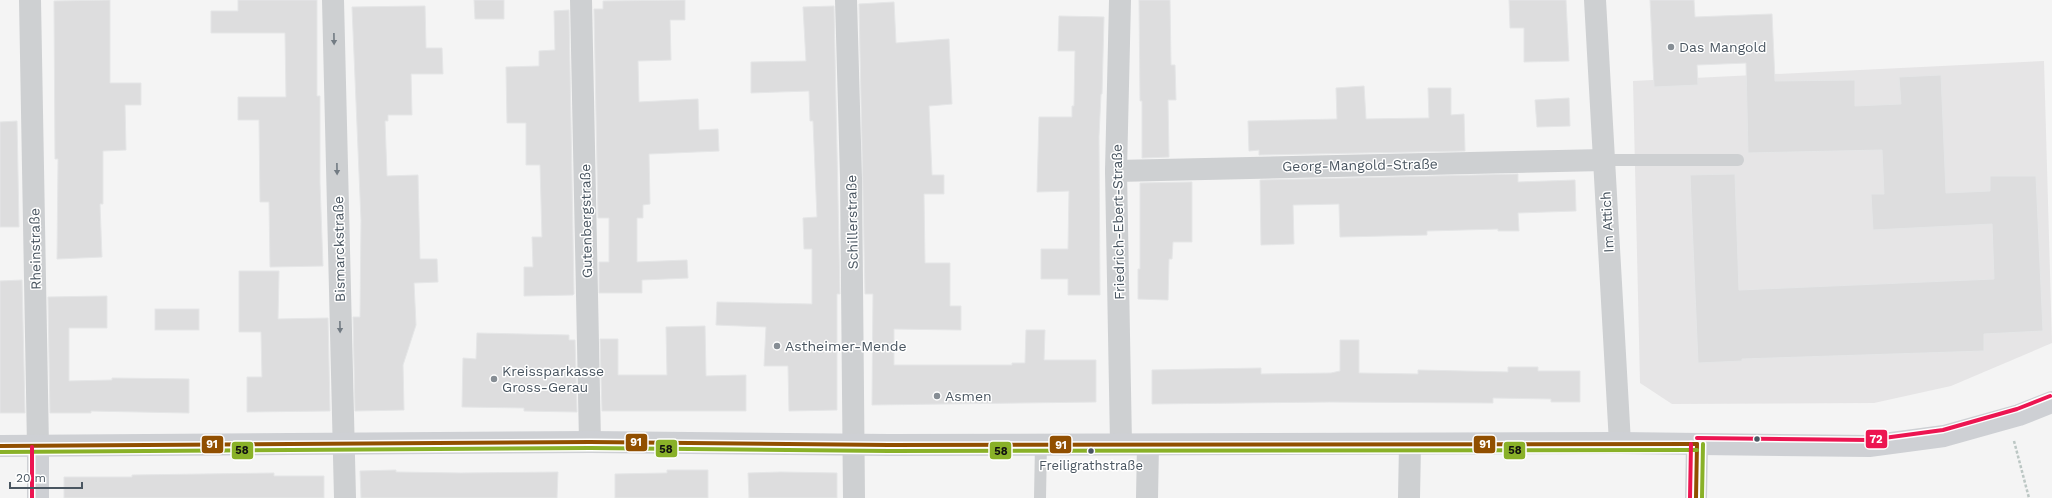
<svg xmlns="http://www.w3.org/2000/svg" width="2052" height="498" viewBox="0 0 2052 498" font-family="'Work Sans',sans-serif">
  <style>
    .education { fill: #e6e5e6 }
    .building { fill: #ddddde; stroke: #e5e6e7 }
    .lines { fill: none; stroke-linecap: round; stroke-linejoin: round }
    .path { stroke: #bcc7c4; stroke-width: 2.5; stroke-dasharray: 3 2; stroke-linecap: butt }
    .service { stroke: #ced0d2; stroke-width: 12 }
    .minor { stroke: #ced0d2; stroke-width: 22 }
    .secondary { stroke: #ced0d4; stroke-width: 22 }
    .bus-1-casing { stroke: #fff; stroke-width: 7 }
    .bus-2-casing { stroke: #fff; stroke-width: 7 }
    .bus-3-casing { stroke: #fff; stroke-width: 7 }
    .bus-1 { stroke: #914f00; stroke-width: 4 }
    .bus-2 { stroke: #89b128; stroke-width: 4 }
    .bus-3 { stroke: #ec1551; stroke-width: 4 }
    .oneway { fill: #727b83 }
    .poi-dot { fill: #868d94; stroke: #fff; stroke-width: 1.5 }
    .bus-dot { fill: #4a5661; stroke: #fff; stroke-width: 1.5 }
    .labels { text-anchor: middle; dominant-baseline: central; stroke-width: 3; stroke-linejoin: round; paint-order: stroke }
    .bus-label { font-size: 13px; fill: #4a5661; stroke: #fff }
    .poi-label { font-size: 14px; fill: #4a5661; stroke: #fff; text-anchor: start }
    .street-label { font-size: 14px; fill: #4a5661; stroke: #fff }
    .line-badge { stroke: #fff; stroke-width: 1.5 }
    .badge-label { font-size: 11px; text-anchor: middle; font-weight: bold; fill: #fff }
    .pale-badge-label { font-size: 11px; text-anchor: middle; font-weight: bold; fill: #111 }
  </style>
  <rect width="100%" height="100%" fill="#f4f4f4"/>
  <!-- education -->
  <polygon class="education" points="2044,61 2052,343 1951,386 1874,403 1672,404 1640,383 1633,81"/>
  <!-- building -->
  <g class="building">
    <polygon points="110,0 110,83 141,83 141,105 125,105 126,150 103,151 103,204 100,204 102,257 57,259 58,159 55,159 54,1"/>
    <polygon points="238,0 317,0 317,96 320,96 320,183 323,266 270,267 269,202 260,202 259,120 238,120 238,97 286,97 285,33 211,33 211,11 238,11"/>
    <polygon points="474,0 504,0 504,19 475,19"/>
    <polygon points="685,0 685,20 670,20 671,60 638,61 639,102 698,99 699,130 718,129 719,151 649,154 650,204 643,205 643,218 637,218 637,262 687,260 688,278 642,280 642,293 599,293 599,262 609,262 609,218 598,218 594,9 603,9 603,1"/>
    <polygon points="1139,0 1170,0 1171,65 1175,65 1176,100 1168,100 1169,157 1142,158 1142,101 1140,101"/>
    <polygon points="1509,0 1566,0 1569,61 1524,62 1524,28 1510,28"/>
    <polygon points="1650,0 1694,0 1695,17 1772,14 1775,81 1855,80 1855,106 1901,104 1899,77 1941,75 1946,193 1990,191 1990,176 2036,176 2043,331 1984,334 1984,351 1742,359 1742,361 1698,363 1690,175 1735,174 1739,290 1994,279 1992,224 1873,230 1871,194 1884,194 1882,150 1748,153 1746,63 1697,65 1698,85 1654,87"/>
    <polygon points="894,2 896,43 949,39 952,104 929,106 932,175 944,175 944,194 924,194 925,263 950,263 950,306 961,306 961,330 894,329 894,365 1012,365 1012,363 1025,363 1026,330 1045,330 1044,360 1096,360 1096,402 872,405 873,294 865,294 859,4"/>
    <polygon points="425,6 426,48 442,48 443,74 411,74 412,115 388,115 388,121 385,121 387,176 418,175 420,259 437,259 438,282 414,283 416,325 403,365 404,410 355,411 353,317 360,317 361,220 352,7"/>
    <polygon points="834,6 840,294 837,294 837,410 789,411 788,366 764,366 766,327 716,325 717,302 812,304 812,249 804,249 803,218 817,217 813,121 810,121 809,91 751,93 751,62 806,61 803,7"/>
    <polygon points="569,10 574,294 573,295 524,296 524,267 533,267 532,237 542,237 540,165 526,165 526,123 507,123 506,67 539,66 539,51 555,50 554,11"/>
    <polygon points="1059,16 1104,17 1102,94 1101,94 1099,136 1100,295 1068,295 1068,279 1041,279 1041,249 1068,249 1069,191 1037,192 1039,117 1072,117 1072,106 1074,106 1075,51 1058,51"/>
    <polygon points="1364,86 1366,119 1429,118 1428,88 1451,88 1451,115 1464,114 1465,151 1259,155 1259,150 1249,151 1248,121 1337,119 1336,88"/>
    <polygon points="1569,98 1570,126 1537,127 1535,100"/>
    <polygon points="17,121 19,227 0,227 0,122"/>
    <polygon points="1518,174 1518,182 1575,180 1576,211 1518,213 1519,231 1498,231 1498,229 1427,231 1427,235 1340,237 1339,204 1293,205 1294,244 1261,245 1260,180"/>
    <polygon points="1192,182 1192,242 1173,242 1172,259 1169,259 1168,300 1138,299 1138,269 1140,269 1140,183"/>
    <polygon points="239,271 279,271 278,319 328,318 330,411 247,412 247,377 262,377 261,332 239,332"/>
    <polygon points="22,280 25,413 0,413 0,281"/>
    <polygon points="107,296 107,328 69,328 69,381 112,380 112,378 189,379 189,413 91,411 91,413 50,413 48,297"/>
    <rect x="155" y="309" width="44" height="21"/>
    <polygon points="705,326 706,376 746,375 746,411 602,411 600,339 618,339 618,375 667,375 666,327"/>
    <polygon points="477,333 569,335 569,340 575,340 577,412 524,411 524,408 462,407 463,358 476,359"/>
    <polygon points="1340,340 1359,340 1359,373 1418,374 1418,370 1508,372 1508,367 1538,367 1538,371 1580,371 1580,402 1551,402 1551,399 1493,398 1493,403 1330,402 1152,404 1152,370 1261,368 1261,374 1331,373 1340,371"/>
    <polygon points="396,470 396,472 460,473 558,472 557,498 361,498 360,471"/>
    <polygon points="667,470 708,470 708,498 615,498 615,474 667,473"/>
    <polygon points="780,472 837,473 837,498 749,498 748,473"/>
    <polygon points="274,473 274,476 324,476 324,498 64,498 64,477 132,477 132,475"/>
  </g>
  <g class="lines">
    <!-- path -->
    <polyline class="path" points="2014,441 2029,498"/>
    <!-- service -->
    <g class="service">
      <polyline points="1604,160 1738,160"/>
      <polyline points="1040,498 1041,444"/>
    </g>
    <!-- minor -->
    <g class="minor">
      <polyline points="30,0 38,447"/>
      <polyline points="333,0 345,498"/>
      <polyline points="581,0 590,442"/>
      <polyline points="846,0 851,178 854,498"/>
      <polyline points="1120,0 1116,171 1121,444"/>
      <polyline points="1595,0 1620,443"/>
      <polyline points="1116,171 1604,160"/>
      <polyline points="1147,498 1148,445"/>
      <polyline points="1409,498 1410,444"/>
      <polyline points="1696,498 1697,444"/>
    </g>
    <!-- secondary -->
    <g class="secondary">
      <polyline points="0,446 590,442 889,445 1620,443 1869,446 1944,436 2019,415 2052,402"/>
      <polyline points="38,498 38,447"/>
    </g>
    <!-- bus-1 casing -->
    <g class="bus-1-casing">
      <g id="bus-1">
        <polyline points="0,446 590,442 889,445 1697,444"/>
        <polyline points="1696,498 1697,444"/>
      </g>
    </g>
    <!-- bus-2 casing -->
    <g class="bus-2-casing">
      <g id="bus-2">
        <polyline points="0,452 590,448 889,451 1697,450"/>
        <polyline points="1702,498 1703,444"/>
      </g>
    </g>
    <!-- bus-3 casing -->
    <g class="bus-3-casing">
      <g id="bus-3">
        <polyline points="1697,438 1869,440 1943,430 2017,409 2050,396"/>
        <polyline points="32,447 32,498"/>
        <polyline points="1690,498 1691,444"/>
      </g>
    </g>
    <!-- bus-1 -->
    <use href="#bus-1" class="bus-1"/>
    <!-- bus-2 -->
    <use href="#bus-2" class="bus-2"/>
    <!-- bus-3 -->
    <use href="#bus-3" class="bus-3"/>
  </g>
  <!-- one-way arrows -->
  <defs><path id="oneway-solid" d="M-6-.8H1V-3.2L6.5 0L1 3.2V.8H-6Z"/></defs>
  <g class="oneway">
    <use href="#oneway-solid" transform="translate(334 39) rotate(89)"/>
    <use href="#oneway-solid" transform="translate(337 169) rotate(89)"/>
    <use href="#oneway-solid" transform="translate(340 327) rotate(89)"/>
  </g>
  <!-- markers -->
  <g class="poi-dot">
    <circle cx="1671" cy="47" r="4"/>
    <circle cx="777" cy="346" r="4"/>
    <circle cx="494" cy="379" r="4"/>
    <circle cx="937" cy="396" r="4"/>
  </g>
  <g class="bus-dot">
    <circle cx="1757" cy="439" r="3.5"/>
    <circle cx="1091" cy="451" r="3.5"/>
  </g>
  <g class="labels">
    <!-- bus labels -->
    <g class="bus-label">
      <text x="1091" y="465">Freiligrathstraße</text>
    </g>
    <!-- poi labels -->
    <g class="poi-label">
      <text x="1679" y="47">Das Mangold</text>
      <text x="785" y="346">Astheimer-Mende</text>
      <text x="502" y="371">Kreissparkasse<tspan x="502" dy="16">Gross-Gerau</tspan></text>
      <text x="945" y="396">Asmen</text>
    </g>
    <!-- street labels -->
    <g class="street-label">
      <text transform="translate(1360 165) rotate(-1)">Georg-Mangold-Straße</text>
      <text transform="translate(586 221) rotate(-91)">Gutenbergstraße</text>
      <text transform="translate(852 222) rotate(-91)">Schillerstraße</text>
      <text transform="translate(1118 222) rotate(-91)">Friedrich-Ebert-Straße</text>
      <text transform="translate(1607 222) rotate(-93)">Im Attich</text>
      <text transform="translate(35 249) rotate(-91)">Rheinstraße</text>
      <text transform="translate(339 249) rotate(-91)">Bismarckstraße</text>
    </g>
  </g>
  <g class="line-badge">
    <rect x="1865" y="429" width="23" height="20" rx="4" fill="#ec1551"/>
    <rect x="625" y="433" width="23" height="19" rx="4" fill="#914f00"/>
    <rect x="1473" y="435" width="23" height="19" rx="4" fill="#914f00"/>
    <rect x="201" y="435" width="23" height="19" rx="4" fill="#914f00"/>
    <rect x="1049" y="435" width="23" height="19" rx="4" fill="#914f00"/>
    <rect x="655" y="439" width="23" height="19" rx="4" fill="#89b128"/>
    <rect x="1503" y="441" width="23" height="19" rx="4" fill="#89b128"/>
    <rect x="231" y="441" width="23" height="19" rx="4" fill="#89b128"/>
    <rect x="989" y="441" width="23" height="19" rx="4" fill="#89b128"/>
  </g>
  <g class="badge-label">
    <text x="1876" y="443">72</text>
    <text x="636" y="446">91</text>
    <text x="1485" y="448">91</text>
    <text x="212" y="448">91</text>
    <text x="1061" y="449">91</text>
  </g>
  <g class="pale-badge-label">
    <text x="666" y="453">58</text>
    <text x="1515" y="454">58</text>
    <text x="242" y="454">58</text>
    <text x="1001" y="455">58</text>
  </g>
  <!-- scale -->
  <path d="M10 482v6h72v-6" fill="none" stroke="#4a5661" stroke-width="2"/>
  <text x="16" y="482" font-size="12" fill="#4a5661" stroke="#ffffff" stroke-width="3" paint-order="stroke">20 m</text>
</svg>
